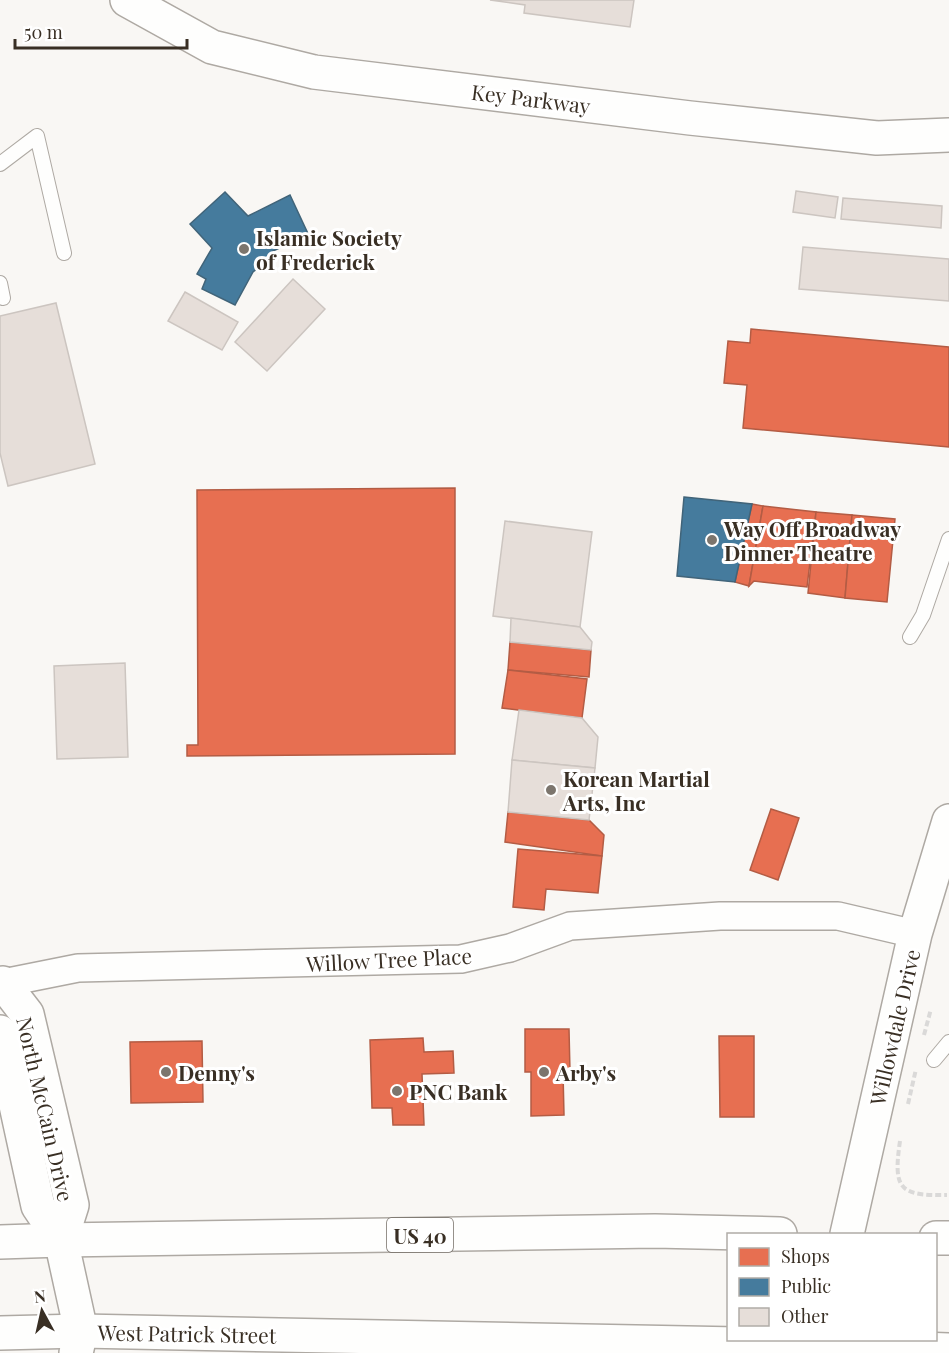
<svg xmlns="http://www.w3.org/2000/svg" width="949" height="1353" viewBox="0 0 949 1353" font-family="'Playfair Display',serif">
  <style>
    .shops { fill: #e76f51; stroke: #b35c44; stroke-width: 1.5 }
    .public { fill: #457b9d; stroke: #416479; stroke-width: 1.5 }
    .building { fill: #e6ded9; stroke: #ccc5c0; stroke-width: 1.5 }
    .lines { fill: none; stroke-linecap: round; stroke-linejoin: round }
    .lane-casing { stroke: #aea9a3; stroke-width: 16 }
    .street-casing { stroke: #aea9a3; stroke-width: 30 }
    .secondary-casing { stroke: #aea9a3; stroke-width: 36 }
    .primary-casing { stroke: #aea9a3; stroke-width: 36 }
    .path { stroke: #dad9d8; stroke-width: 4; stroke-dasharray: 6 3; stroke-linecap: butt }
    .lane { stroke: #fefefd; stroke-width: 14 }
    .street { stroke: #fefefd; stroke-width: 27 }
    .secondary { stroke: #fefefd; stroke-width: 33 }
    .primary { stroke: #fefefd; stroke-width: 33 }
    .poi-dot { fill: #7c756d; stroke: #fff; stroke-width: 2 }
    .labels { text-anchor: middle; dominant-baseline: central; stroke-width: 6; stroke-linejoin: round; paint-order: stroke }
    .shield { fill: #fff; stroke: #746d66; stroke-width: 1.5 }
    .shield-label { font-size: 20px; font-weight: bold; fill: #392f24 }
    .street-label { font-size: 21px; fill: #392f24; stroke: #fff }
    .poi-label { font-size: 21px; font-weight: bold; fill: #392f24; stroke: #fff; text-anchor: start }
  </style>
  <rect width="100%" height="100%" fill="#f9f7f4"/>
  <!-- shops -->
  <g class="shops">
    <polygon points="751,329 949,347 949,447 743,428 747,385 724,383 728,341 750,343"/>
    <polygon points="455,488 455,754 187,756 187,745 198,745 197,490"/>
    <polygon points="752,504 763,506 749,586 735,582"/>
    <polygon points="763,506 816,512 807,587 754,581 749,586"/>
    <polygon points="816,512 852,515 845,598 808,593"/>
    <polygon points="852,515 895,519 887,602 845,598"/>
    <polygon points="510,642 591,650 589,677 508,670"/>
    <polygon points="508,670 587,679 582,718 502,708"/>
    <polygon points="771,809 799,818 778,880 750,870"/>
    <polygon points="508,812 589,820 604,835 602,856 505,842"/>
    <polygon points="518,849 602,856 598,893 546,889 544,910 513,907"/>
    <polygon points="525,1029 569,1029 570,1072 563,1072 564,1115 531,1116 531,1072 525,1072"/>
    <polygon points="719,1036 754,1036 754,1117 720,1117"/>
    <polygon points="423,1038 424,1052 453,1051 454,1073 422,1074 424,1125 393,1125 392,1108 372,1108 370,1040"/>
    <polygon points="202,1041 203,1102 131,1103 130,1042"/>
  </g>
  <!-- public -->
  <g class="public">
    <polygon points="225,192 248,216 290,195 310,238 290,247 288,244 273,251 275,253 253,272 235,305 202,289 206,279 197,274 212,248 190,224"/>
    <polygon points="684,497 752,504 735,582 677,576"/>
  </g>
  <!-- building -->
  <g class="building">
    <polygon points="490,0 634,0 630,27 524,13 525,5"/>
    <polygon points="796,191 838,197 835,218 793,212"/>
    <polygon points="843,198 942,206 941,228 841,219"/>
    <polygon points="803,247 949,259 949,301 799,289"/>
    <polygon points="293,279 325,309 267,371 235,342"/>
    <polygon points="185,292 238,322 222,350 168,321"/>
    <polygon points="56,303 95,464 8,486 0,453 0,316"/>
    <polygon points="505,521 592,532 580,627 493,616"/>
    <polygon points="511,618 580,627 592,642 591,650 510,642"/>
    <polygon points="125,663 128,757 57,759 54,666"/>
    <polygon points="519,710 582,718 598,737 595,768 512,760"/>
    <polygon points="512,760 595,768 589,820 508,812"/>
  </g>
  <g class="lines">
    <!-- lane casing -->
    <g class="lane-casing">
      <g id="lane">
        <polyline points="0,164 37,136 64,253"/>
        <polyline points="0,283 3,298"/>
        <polyline points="910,637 923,615 949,539"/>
        <polyline points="934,1060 949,1042"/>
      </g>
    </g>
    <!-- street casing -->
    <g class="street-casing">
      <polyline id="street" points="3,983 78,968 461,959 510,948 570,926 720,916 838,916 915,934"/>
    </g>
    <!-- secondary casing -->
    <g class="secondary-casing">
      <g id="secondary">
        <polyline points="127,0 212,47 314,72 690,118 877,138 949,135"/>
        <polyline points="3,983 27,1014 72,1205 61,1240"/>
        <polyline points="0,1032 38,1206 61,1240 81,1331 76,1353"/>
        <polyline points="847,1234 915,934 949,821"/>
      </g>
    </g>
    <!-- primary casing -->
    <g class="primary-casing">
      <g id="primary">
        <polyline points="936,1238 949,1238"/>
        <polyline points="0,1242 61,1240 655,1231 780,1234"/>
        <polyline points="0,1333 81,1331 841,1346 949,1350"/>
      </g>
    </g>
    <!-- path -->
    <g class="path">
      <polyline points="924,1035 931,1009"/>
      <polyline points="908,1104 916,1069"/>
      <path d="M 900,1141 C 893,1189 899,1196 947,1195"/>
    </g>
    <!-- lane -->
    <use href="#lane" class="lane"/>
    <!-- street -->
    <use href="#street" class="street"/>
    <!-- secondary -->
    <use href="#secondary" class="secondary"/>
    <!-- primary -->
    <use href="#primary" class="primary"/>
  </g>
  <!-- markers -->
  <g class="poi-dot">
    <circle cx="244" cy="249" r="6"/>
    <circle cx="712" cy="540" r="6"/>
    <circle cx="551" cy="790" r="6"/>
    <circle cx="166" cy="1072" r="6"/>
    <circle cx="544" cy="1072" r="6"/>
    <circle cx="397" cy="1091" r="6"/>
  </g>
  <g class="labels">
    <!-- shield labels -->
    <rect class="shield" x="387" y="1218" width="66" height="34" rx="4.5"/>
    <g class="shield-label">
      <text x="420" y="1235">US 40</text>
    </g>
    <!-- street labels -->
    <g class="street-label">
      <text transform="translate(531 98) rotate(7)">Key Parkway</text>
      <text transform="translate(389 959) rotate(-3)">Willow Tree Place</text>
      <text transform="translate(894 1027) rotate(-77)">Willowdale Drive</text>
      <text transform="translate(46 1109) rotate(77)">North McCain Drive</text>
      <text transform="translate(187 1333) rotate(1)">West Patrick Street</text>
    </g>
    <!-- poi labels -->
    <g class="poi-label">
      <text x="256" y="237">Islamic Society<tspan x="256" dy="24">of Frederick</tspan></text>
      <text x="724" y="528">Way Off Broadway<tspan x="724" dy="24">Dinner Theatre</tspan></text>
      <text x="563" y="778">Korean Martial<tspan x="563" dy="24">Arts, Inc</tspan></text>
      <text x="178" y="1072">Denny's</text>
      <text x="556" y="1072">Arby's</text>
      <text x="409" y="1091">PNC Bank</text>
    </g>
  </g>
  <!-- legend -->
  <rect x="727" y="1233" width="210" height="108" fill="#ffffff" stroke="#b0aca7" stroke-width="1.5"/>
  <rect x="739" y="1248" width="30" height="18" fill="#e76f51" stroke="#b0aca7" stroke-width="1.5"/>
  <text x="781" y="1263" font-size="18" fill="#392f24">Shops</text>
  <rect x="739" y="1278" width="30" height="18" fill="#457b9d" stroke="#b0aca7" stroke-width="1.5"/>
  <text x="781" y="1293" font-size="18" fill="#392f24">Public</text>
  <rect x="739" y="1308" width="30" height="18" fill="#e6ded9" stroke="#b0aca7" stroke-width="1.5"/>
  <text x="781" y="1323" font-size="18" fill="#392f24">Other</text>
  <!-- north arrow -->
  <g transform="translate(42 1311) rotate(352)" stroke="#ffffff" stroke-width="4.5" paint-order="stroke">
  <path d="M0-4.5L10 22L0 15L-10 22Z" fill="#392f24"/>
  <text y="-9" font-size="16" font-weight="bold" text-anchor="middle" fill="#392f24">N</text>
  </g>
  <!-- scale -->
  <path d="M15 39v9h172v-9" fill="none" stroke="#392f24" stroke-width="3"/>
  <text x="24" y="39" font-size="18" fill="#392f24" stroke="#ffffff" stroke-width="4.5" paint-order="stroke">50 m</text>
</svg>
